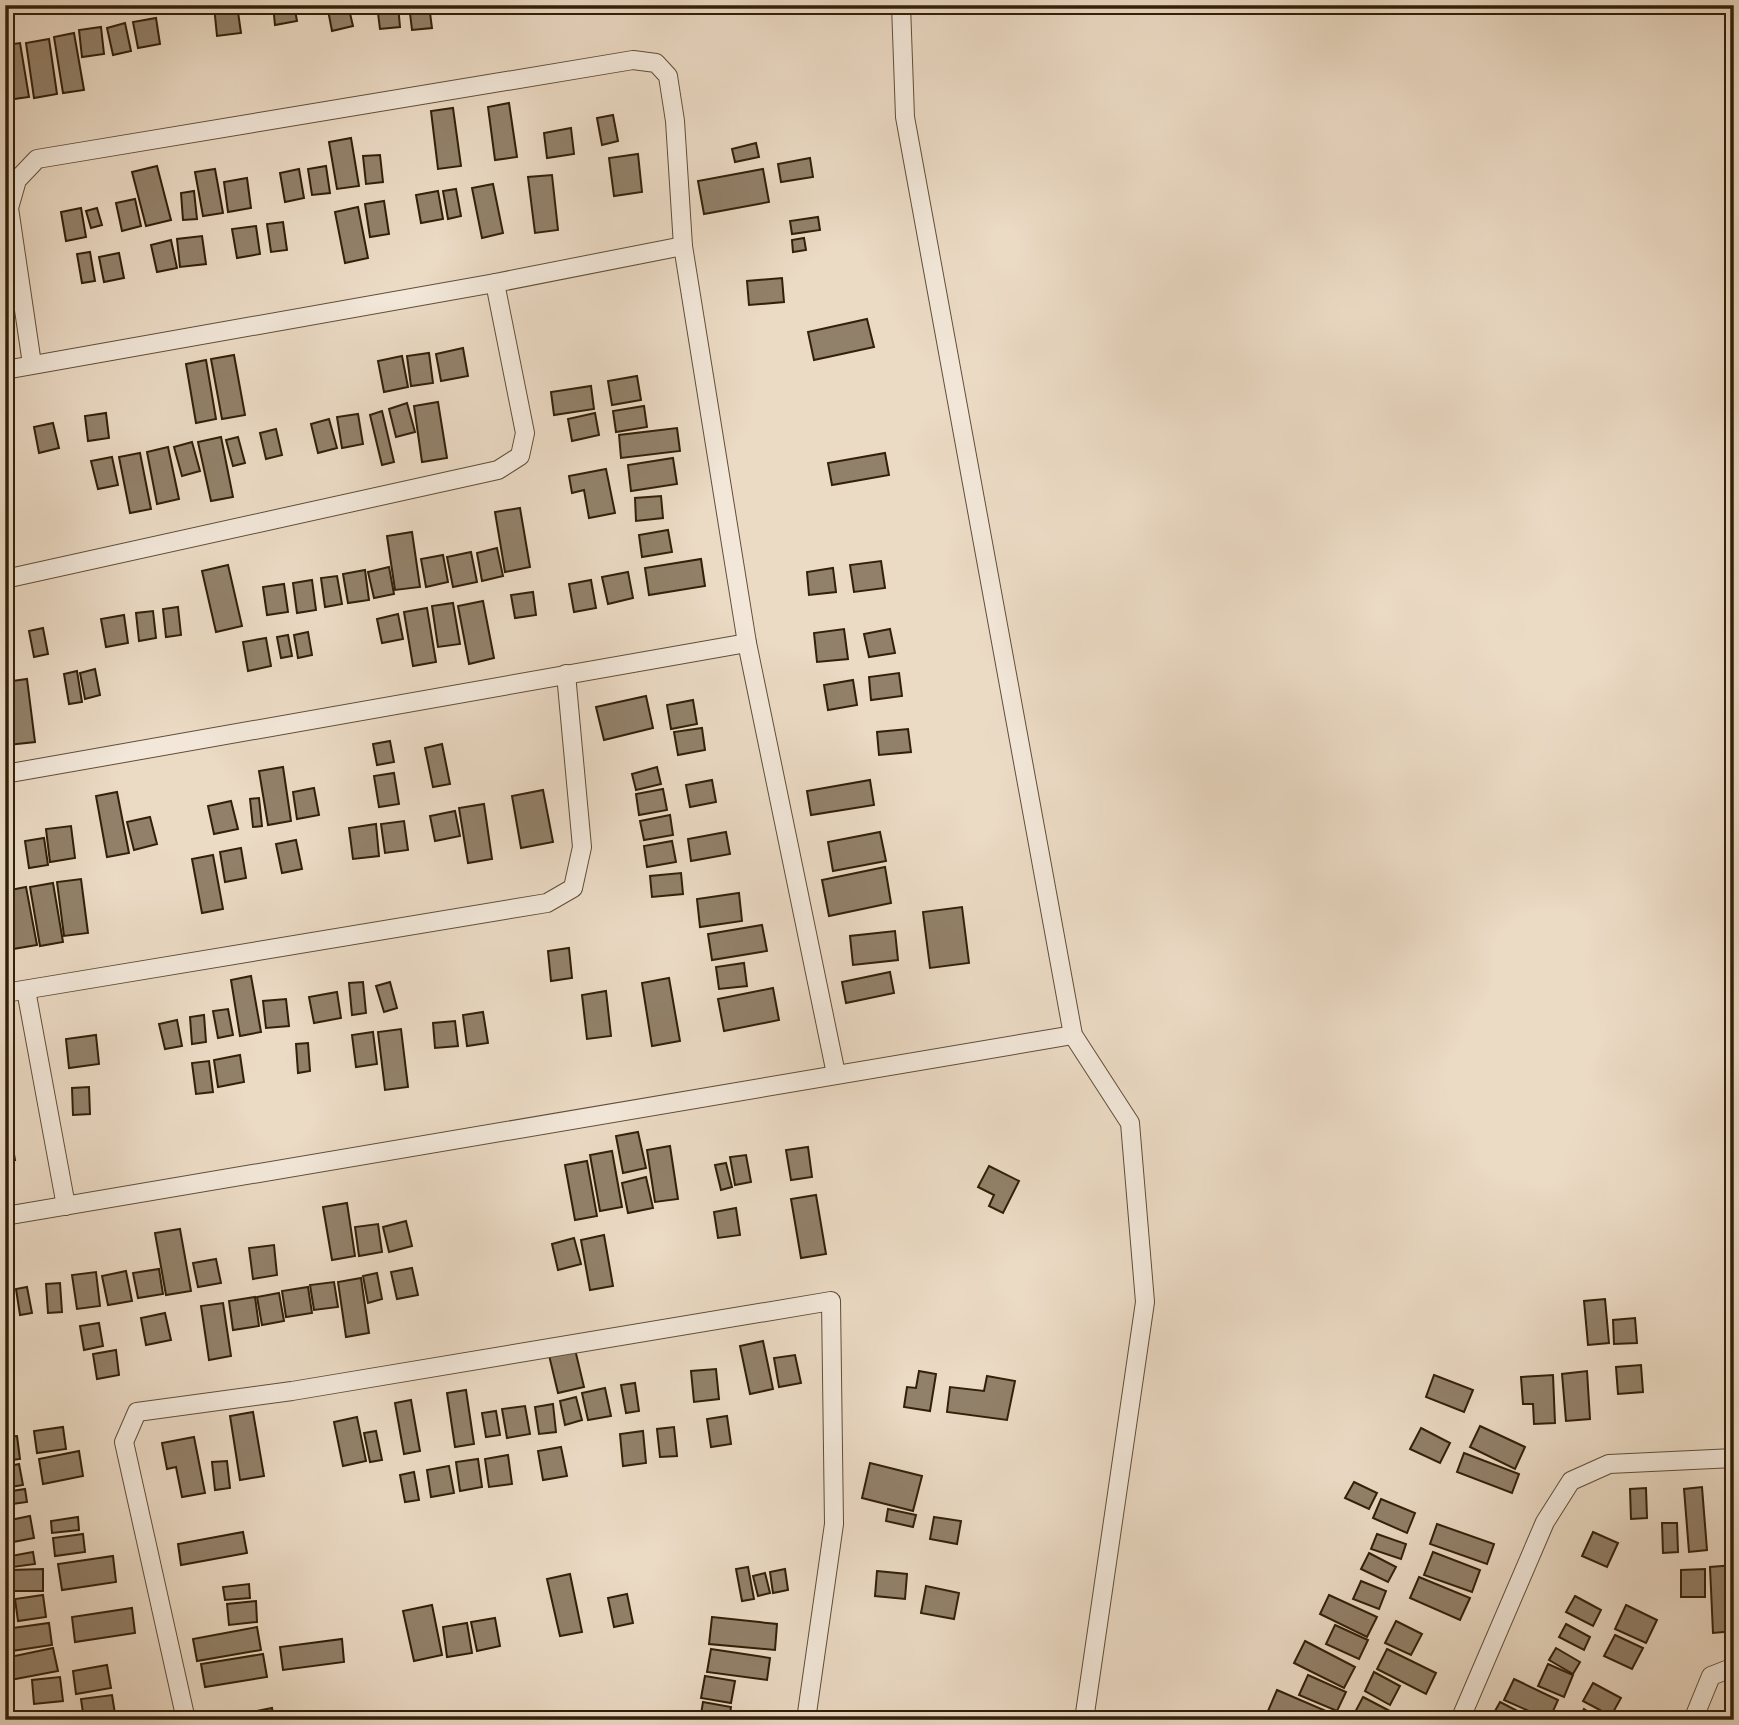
<svg xmlns="http://www.w3.org/2000/svg" width="1739" height="1725" viewBox="0 0 1739 1725" font-family="'Sorts Mill Goudy',serif">
  <style>
    .building { fill: #92816a; stroke: #322008; stroke-width: 2 }
    .lines { fill: none; stroke-linecap: round; stroke-linejoin: round }
    .street-casing { stroke: #604e37; stroke-width: 20 }
    .street { stroke: #f2e7d9; stroke-width: 18 }
  </style>
  <rect width="100%" height="100%" fill="#ebdac4"/>
  <filter id="stains"><feTurbulence type="fractalNoise" baseFrequency=".00286" numOctaves="4"/><feColorMatrix values="0 0 0 0 .2 0 0 0 0 .09 0 0 0 0 .02 0 0 0 .5 -.17"/></filter>
  <radialGradient id="worn" r=".72"><stop offset=".6" stop-color="#630" stop-opacity="0"/><stop offset="1" stop-color="#630" stop-opacity=".3"/></radialGradient>
  <!-- building -->
  <g class="building">
    <polygon points="237,5 241,33 217,36 214,6"/>
    <polygon points="273,5 294,5 297,21 275,25"/>
    <polygon points="327,5 348,5 353,26 332,31"/>
    <polygon points="377,5 398,5 400,27 380,29"/>
    <polygon points="409,5 429,5 432,28 412,30"/>
    <polygon points="156,18 160,44 138,48 133,22"/>
    <polygon points="125,23 131,51 113,55 107,28"/>
    <polygon points="101,27 104,54 82,57 79,30"/>
    <polygon points="74,33 84,90 63,93 54,37"/>
    <polygon points="49,39 57,94 34,98 26,43"/>
    <polygon points="20,43 29,97 7,100 5,45"/>
    <polygon points="509,103 517,157 495,160 488,107"/>
    <polygon points="453,108 461,166 438,169 431,111"/>
    <polygon points="613,115 618,141 602,145 597,118"/>
    <polygon points="571,128 574,154 547,158 544,133"/>
    <polygon points="351,138 359,186 337,189 329,142"/>
    <polygon points="756,143 759,157 735,162 732,149"/>
    <polygon points="638,154 642,192 614,196 609,158"/>
    <polygon points="380,155 383,182 366,184 363,156"/>
    <polygon points="810,158 813,177 781,182 778,164"/>
    <polygon points="157,166 171,220 146,226 132,172"/>
    <polygon points="326,166 330,193 312,195 308,169"/>
    <polygon points="215,169 223,213 203,216 195,172"/>
    <polygon points="299,169 304,198 285,202 280,173"/>
    <polygon points="763,169 769,202 704,214 698,181"/>
    <polygon points="552,175 558,230 535,233 528,177"/>
    <polygon points="247,178 251,208 228,212 224,182"/>
    <polygon points="493,184 503,233 482,238 472,188"/>
    <polygon points="456,189 461,216 448,219 443,191"/>
    <polygon points="194,191 197,219 183,220 181,193"/>
    <polygon points="438,191 443,219 421,223 416,195"/>
    <polygon points="135,199 141,226 122,231 116,203"/>
    <polygon points="384,201 389,234 370,237 365,204"/>
    <polygon points="358,207 368,258 345,263 335,212"/>
    <polygon points="81,208 86,237 66,241 61,212"/>
    <polygon points="97,208 102,225 91,228 86,211"/>
    <polygon points="818,217 820,230 792,234 790,221"/>
    <polygon points="283,222 287,250 271,252 267,224"/>
    <polygon points="256,226 260,254 237,258 232,229"/>
    <polygon points="202,236 206,264 180,267 177,239"/>
    <polygon points="804,238 806,250 793,252 792,240"/>
    <polygon points="171,240 177,268 157,272 151,245"/>
    <polygon points="90,252 95,281 82,283 77,254"/>
    <polygon points="119,253 124,278 104,282 99,257"/>
    <polygon points="782,278 784,302 749,305 747,281"/>
    <polygon points="867,319 874,347 814,360 808,332"/>
    <polygon points="463,348 468,376 441,381 436,354"/>
    <polygon points="429,353 433,383 411,386 407,356"/>
    <polygon points="234,355 245,415 222,419 211,359"/>
    <polygon points="402,356 408,387 384,392 378,361"/>
    <polygon points="206,360 216,419 196,423 186,364"/>
    <polygon points="637,376 641,400 612,405 608,381"/>
    <polygon points="591,386 594,409 554,415 551,392"/>
    <polygon points="438,402 447,458 422,462 414,406"/>
    <polygon points="407,403 415,432 396,437 389,409"/>
    <polygon points="644,406 647,427 616,432 613,411"/>
    <polygon points="382,411 394,462 382,465 370,415"/>
    <polygon points="106,413 109,438 88,441 85,416"/>
    <polygon points="595,413 599,435 572,441 568,419"/>
    <polygon points="358,414 363,444 342,448 337,417"/>
    <polygon points="329,419 337,448 318,453 311,424"/>
    <polygon points="53,423 59,448 39,453 34,427"/>
    <polygon points="677,428 680,451 621,458 619,435"/>
    <polygon points="276,429 282,455 266,459 260,433"/>
    <polygon points="221,437 233,497 211,501 198,442"/>
    <polygon points="238,437 245,463 233,466 226,440"/>
    <polygon points="192,442 200,471 182,476 174,447"/>
    <polygon points="168,447 179,499 157,504 147,452"/>
    <polygon points="140,453 151,509 130,513 119,457"/>
    <polygon points="885,453 889,475 832,485 828,463"/>
    <polygon points="112,457 118,485 98,489 91,461"/>
    <polygon points="673,458 677,484 631,491 628,465"/>
    <polygon points="606,469 615,513 589,518 584,490 572,493 569,476"/>
    <polygon points="661,496 663,518 636,521 635,498"/>
    <polygon points="520,508 530,567 505,572 495,512"/>
    <polygon points="668,530 672,552 642,557 639,535"/>
    <polygon points="412,532 420,587 395,590 387,536"/>
    <polygon points="497,548 503,576 482,581 477,553"/>
    <polygon points="471,552 477,582 453,587 447,557"/>
    <polygon points="443,555 448,582 426,587 421,559"/>
    <polygon points="701,559 705,586 649,595 645,568"/>
    <polygon points="881,561 885,588 854,592 850,565"/>
    <polygon points="228,565 242,626 216,632 202,571"/>
    <polygon points="389,567 394,594 374,598 368,572"/>
    <polygon points="833,568 836,592 809,595 807,572"/>
    <polygon points="365,570 369,600 348,603 343,574"/>
    <polygon points="628,572 633,598 608,604 602,577"/>
    <polygon points="337,576 342,604 325,607 321,578"/>
    <polygon points="312,580 316,610 297,613 293,583"/>
    <polygon points="591,580 596,608 574,612 569,584"/>
    <polygon points="284,584 288,612 267,615 263,587"/>
    <polygon points="533,592 536,615 515,618 511,595"/>
    <polygon points="483,601 494,658 469,664 458,606"/>
    <polygon points="453,603 460,644 438,647 432,606"/>
    <polygon points="178,607 181,635 166,637 163,609"/>
    <polygon points="427,608 436,662 413,666 404,612"/>
    <polygon points="153,611 156,638 139,641 136,613"/>
    <polygon points="398,614 403,639 382,643 377,619"/>
    <polygon points="124,615 128,643 106,647 101,619"/>
    <polygon points="43,628 48,654 34,657 29,631"/>
    <polygon points="844,629 848,659 817,662 814,633"/>
    <polygon points="890,629 895,653 869,657 864,634"/>
    <polygon points="308,632 312,655 298,658 294,635"/>
    <polygon points="288,635 292,656 281,658 277,637"/>
    <polygon points="266,638 271,666 248,671 243,642"/>
    <polygon points="95,669 100,695 85,699 80,673"/>
    <polygon points="77,671 82,702 69,704 64,674"/>
    <polygon points="899,673 902,696 871,700 869,677"/>
    <polygon points="27,679 35,742 8,745 5,724 5,682"/>
    <polygon points="853,680 857,705 828,710 824,685"/>
    <polygon points="646,696 653,728 604,740 596,707"/>
    <polygon points="693,700 697,724 671,729 667,705"/>
    <polygon points="702,728 705,750 678,755 674,732"/>
    <polygon points="908,729 911,752 879,755 877,732"/>
    <polygon points="390,741 394,762 377,765 373,744"/>
    <polygon points="442,744 450,784 433,787 425,748"/>
    <polygon points="283,767 291,821 268,825 259,771"/>
    <polygon points="657,767 661,784 636,790 632,774"/>
    <polygon points="394,773 399,804 379,807 374,776"/>
    <polygon points="712,780 716,802 690,807 686,785"/>
    <polygon points="870,780 874,805 811,815 807,791"/>
    <polygon points="314,788 319,815 297,819 293,792"/>
    <polygon points="663,789 667,810 639,815 636,794"/>
    <polygon points="543,790 553,842 521,848 512,796"/>
    <polygon points="117,792 129,853 107,857 96,796"/>
    <polygon points="259,798 262,826 253,827 250,799"/>
    <polygon points="231,801 238,829 214,834 208,806"/>
    <polygon points="484,804 492,859 468,863 459,808"/>
    <polygon points="455,811 460,836 435,841 430,816"/>
    <polygon points="670,815 673,835 644,840 640,821"/>
    <polygon points="150,817 157,844 134,850 127,822"/>
    <polygon points="404,821 408,850 385,853 381,824"/>
    <polygon points="376,824 379,856 353,859 349,828"/>
    <polygon points="71,826 75,858 50,862 46,829"/>
    <polygon points="726,832 730,854 691,861 688,839"/>
    <polygon points="880,832 886,861 833,871 828,842"/>
    <polygon points="44,838 48,865 29,868 25,841"/>
    <polygon points="296,840 302,869 282,873 276,844"/>
    <polygon points="672,841 676,862 647,867 644,846"/>
    <polygon points="241,848 246,878 225,882 220,852"/>
    <polygon points="213,855 223,909 202,913 192,859"/>
    <polygon points="885,867 891,903 829,916 822,880"/>
    <polygon points="681,873 683,894 652,897 650,876"/>
    <polygon points="81,879 88,933 64,936 57,882"/>
    <polygon points="53,883 63,942 40,946 30,887"/>
    <polygon points="26,887 37,945 13,949 5,905 5,891"/>
    <polygon points="739,893 742,921 700,927 697,899"/>
    <polygon points="962,907 969,963 930,968 923,912"/>
    <polygon points="762,925 767,951 712,960 708,934"/>
    <polygon points="895,931 898,960 853,965 850,936"/>
    <polygon points="569,948 572,978 551,981 548,951"/>
    <polygon points="744,963 747,986 719,989 716,967"/>
    <polygon points="890,972 894,993 846,1003 842,982"/>
    <polygon points="251,976 261,1032 240,1036 231,980"/>
    <polygon points="669,978 680,1041 652,1046 642,983"/>
    <polygon points="363,982 366,1013 352,1015 349,983"/>
    <polygon points="390,982 397,1008 384,1012 376,986"/>
    <polygon points="773,988 779,1020 724,1031 718,999"/>
    <polygon points="606,991 611,1036 587,1039 582,995"/>
    <polygon points="337,992 341,1018 314,1023 309,997"/>
    <polygon points="286,999 289,1026 266,1028 263,1001"/>
    <polygon points="228,1009 233,1035 218,1038 213,1011"/>
    <polygon points="483,1012 488,1043 467,1046 463,1015"/>
    <polygon points="204,1015 206,1042 192,1044 190,1017"/>
    <polygon points="177,1020 182,1046 165,1049 159,1024"/>
    <polygon points="455,1021 458,1046 435,1048 433,1023"/>
    <polygon points="401,1029 408,1087 385,1090 378,1032"/>
    <polygon points="373,1032 377,1064 356,1067 352,1035"/>
    <polygon points="96,1035 99,1064 69,1068 66,1039"/>
    <polygon points="308,1043 310,1071 298,1073 296,1044"/>
    <polygon points="240,1055 244,1082 218,1087 214,1060"/>
    <polygon points="209,1061 213,1092 196,1094 192,1063"/>
    <polygon points="89,1087 90,1114 73,1115 72,1088"/>
    <polygon points="5,1102 15,1160 5,1161"/>
    <polygon points="638,1132 646,1168 623,1173 616,1136"/>
    <polygon points="670,1146 678,1199 655,1202 647,1150"/>
    <polygon points="808,1147 812,1177 791,1180 786,1150"/>
    <polygon points="612,1151 622,1207 600,1211 590,1155"/>
    <polygon points="746,1155 751,1182 735,1185 730,1157"/>
    <polygon points="587,1161 597,1216 575,1220 565,1165"/>
    <polygon points="726,1163 732,1187 721,1190 715,1165"/>
    <polygon points="989,1166 1019,1181 1003,1213 989,1206 994,1195 978,1187"/>
    <polygon points="646,1177 653,1208 628,1213 622,1183"/>
    <polygon points="816,1195 826,1254 801,1258 791,1199"/>
    <polygon points="347,1203 355,1256 332,1260 323,1207"/>
    <polygon points="736,1208 740,1235 718,1238 714,1212"/>
    <polygon points="406,1221 412,1246 389,1252 383,1227"/>
    <polygon points="378,1224 382,1252 359,1256 355,1227"/>
    <polygon points="180,1229 191,1291 166,1295 155,1233"/>
    <polygon points="604,1235 613,1286 590,1290 581,1240"/>
    <polygon points="574,1238 581,1264 558,1270 552,1244"/>
    <polygon points="274,1245 277,1275 253,1279 249,1248"/>
    <polygon points="216,1259 221,1283 198,1287 193,1263"/>
    <polygon points="412,1268 418,1295 397,1299 391,1272"/>
    <polygon points="159,1269 163,1294 138,1298 133,1273"/>
    <polygon points="126,1271 132,1301 108,1305 102,1276"/>
    <polygon points="96,1272 100,1306 77,1309 72,1275"/>
    <polygon points="377,1273 382,1299 368,1303 363,1276"/>
    <polygon points="361,1278 369,1333 346,1337 338,1282"/>
    <polygon points="1728,1280 1734,1280 1734,1339 1732,1339"/>
    <polygon points="334,1282 338,1307 314,1310 310,1285"/>
    <polygon points="60,1283 62,1312 48,1313 46,1284"/>
    <polygon points="27,1287 32,1313 20,1315 16,1289"/>
    <polygon points="308,1287 312,1313 286,1317 282,1291"/>
    <polygon points="279,1293 284,1321 262,1325 257,1297"/>
    <polygon points="255,1297 259,1326 233,1330 229,1301"/>
    <polygon points="1605,1299 1609,1343 1588,1345 1584,1301"/>
    <polygon points="223,1303 231,1356 209,1360 201,1306"/>
    <polygon points="165,1313 171,1340 146,1345 141,1318"/>
    <polygon points="1635,1318 1637,1343 1614,1344 1613,1320"/>
    <polygon points="99,1323 103,1346 84,1350 80,1326"/>
    <polygon points="763,1341 773,1389 750,1394 740,1346"/>
    <polygon points="574,1345 584,1387 558,1393 548,1351"/>
    <polygon points="116,1350 119,1375 97,1379 93,1354"/>
    <polygon points="795,1355 801,1383 779,1387 774,1358"/>
    <polygon points="1641,1365 1643,1392 1618,1394 1616,1367"/>
    <polygon points="716,1369 719,1399 694,1402 691,1371"/>
    <polygon points="919,1371 936,1374 930,1411 904,1407 907,1387 916,1388"/>
    <polygon points="1587,1371 1590,1419 1566,1421 1562,1374"/>
    <polygon points="1434,1375 1473,1390 1464,1412 1426,1397"/>
    <polygon points="1553,1375 1555,1423 1534,1424 1533,1404 1523,1404 1521,1377"/>
    <polygon points="987,1376 1015,1381 1007,1420 947,1412 950,1387 984,1391"/>
    <polygon points="635,1383 639,1411 626,1413 621,1385"/>
    <polygon points="605,1388 611,1416 588,1420 582,1393"/>
    <polygon points="466,1390 474,1444 455,1447 447,1393"/>
    <polygon points="576,1397 582,1420 565,1425 560,1401"/>
    <polygon points="411,1400 420,1451 404,1454 395,1403"/>
    <polygon points="553,1404 556,1432 539,1434 535,1407"/>
    <polygon points="525,1406 530,1434 507,1438 502,1409"/>
    <polygon points="496,1411 500,1435 486,1437 482,1413"/>
    <polygon points="253,1412 264,1476 240,1480 230,1416"/>
    <polygon points="727,1416 731,1444 711,1447 707,1419"/>
    <polygon points="357,1417 366,1461 343,1466 334,1422"/>
    <polygon points="1480,1426 1525,1447 1515,1469 1470,1447"/>
    <polygon points="63,1427 66,1449 37,1453 34,1431"/>
    <polygon points="674,1427 677,1456 660,1457 657,1429"/>
    <polygon points="1421,1428 1450,1443 1440,1463 1410,1449"/>
    <polygon points="376,1431 382,1460 370,1462 364,1433"/>
    <polygon points="643,1431 646,1463 623,1466 620,1434"/>
    <polygon points="17,1436 20,1459 5,1461 5,1437"/>
    <polygon points="194,1437 205,1493 182,1497 176,1467 167,1469 162,1443"/>
    <polygon points="561,1447 567,1476 543,1480 538,1451"/>
    <polygon points="79,1451 83,1476 43,1484 39,1459"/>
    <polygon points="1464,1453 1519,1474 1512,1493 1457,1472"/>
    <polygon points="508,1455 512,1484 489,1487 485,1459"/>
    <polygon points="478,1459 482,1487 460,1491 456,1462"/>
    <polygon points="227,1461 230,1488 215,1490 212,1462"/>
    <polygon points="870,1463 922,1476 913,1511 862,1498"/>
    <polygon points="19,1464 23,1485 5,1488 5,1467"/>
    <polygon points="449,1466 454,1493 431,1497 427,1470"/>
    <polygon points="414,1472 419,1500 405,1502 400,1475"/>
    <polygon points="1354,1482 1377,1493 1369,1509 1345,1498"/>
    <polygon points="1702,1487 1707,1550 1689,1552 1684,1489"/>
    <polygon points="1646,1488 1647,1518 1631,1519 1630,1489"/>
    <polygon points="25,1489 27,1502 5,1505 5,1492"/>
    <polygon points="1381,1499 1415,1513 1407,1533 1373,1518"/>
    <polygon points="888,1509 916,1515 913,1527 886,1521"/>
    <polygon points="30,1516 34,1538 8,1543 5,1521"/>
    <polygon points="78,1517 79,1530 52,1533 51,1521"/>
    <polygon points="934,1517 961,1521 957,1544 930,1539"/>
    <polygon points="1662,1523 1677,1523 1678,1552 1663,1553"/>
    <polygon points="1437,1524 1494,1544 1487,1564 1430,1544"/>
    <polygon points="243,1532 247,1553 181,1565 178,1544"/>
    <polygon points="1593,1532 1618,1543 1607,1567 1582,1556"/>
    <polygon points="83,1534 85,1552 55,1556 53,1538"/>
    <polygon points="1377,1534 1406,1544 1401,1559 1371,1549"/>
    <polygon points="33,1552 35,1564 13,1567 11,1556"/>
    <polygon points="1433,1552 1480,1570 1472,1592 1424,1575"/>
    <polygon points="1369,1553 1396,1567 1388,1582 1361,1569"/>
    <polygon points="113,1556 116,1582 62,1590 58,1564"/>
    <polygon points="1734,1565 1734,1631 1713,1633 1710,1567"/>
    <polygon points="748,1567 754,1599 742,1601 736,1569"/>
    <polygon points="43,1569 43,1591 10,1591 10,1570"/>
    <polygon points="785,1569 788,1590 773,1593 770,1572"/>
    <polygon points="1705,1569 1705,1597 1681,1597 1681,1570"/>
    <polygon points="877,1571 907,1574 905,1599 875,1596"/>
    <polygon points="765,1573 770,1593 758,1596 753,1576"/>
    <polygon points="570,1574 582,1632 560,1636 547,1579"/>
    <polygon points="1419,1577 1470,1598 1460,1620 1410,1598"/>
    <polygon points="1361,1581 1386,1591 1379,1609 1353,1599"/>
    <polygon points="249,1584 250,1598 225,1600 223,1587"/>
    <polygon points="926,1586 959,1593 954,1619 921,1613"/>
    <polygon points="627,1594 633,1623 614,1627 608,1598"/>
    <polygon points="43,1595 46,1617 18,1621 15,1599"/>
    <polygon points="1329,1595 1377,1617 1367,1637 1320,1614"/>
    <polygon points="1575,1596 1601,1610 1593,1626 1566,1612"/>
    <polygon points="256,1601 257,1622 229,1625 227,1604"/>
    <polygon points="432,1605 442,1655 414,1661 403,1611"/>
    <polygon points="1626,1605 1657,1620 1646,1643 1615,1629"/>
    <polygon points="132,1608 135,1633 75,1642 72,1617"/>
    <polygon points="712,1617 777,1624 775,1650 709,1644"/>
    <polygon points="495,1618 500,1646 477,1651 471,1622"/>
    <polygon points="1396,1621 1422,1634 1411,1655 1385,1643"/>
    <polygon points="49,1623 52,1645 5,1652 5,1629"/>
    <polygon points="467,1623 472,1653 447,1657 443,1627"/>
    <polygon points="1566,1624 1590,1637 1584,1650 1559,1637"/>
    <polygon points="1335,1625 1368,1640 1359,1659 1326,1644"/>
    <polygon points="257,1627 261,1650 197,1661 193,1639"/>
    <polygon points="1615,1635 1643,1648 1632,1669 1604,1656"/>
    <polygon points="342,1639 344,1662 283,1670 280,1647"/>
    <polygon points="1305,1641 1355,1667 1344,1688 1294,1663"/>
    <polygon points="53,1648 58,1671 5,1681 5,1658"/>
    <polygon points="1556,1648 1580,1662 1573,1674 1549,1660"/>
    <polygon points="711,1649 770,1658 767,1680 707,1672"/>
    <polygon points="1387,1649 1436,1673 1426,1694 1377,1669"/>
    <polygon points="263,1654 267,1677 205,1687 201,1664"/>
    <polygon points="1548,1664 1573,1675 1564,1697 1538,1686"/>
    <polygon points="107,1665 111,1688 76,1694 73,1671"/>
    <polygon points="1374,1672 1400,1686 1390,1705 1365,1691"/>
    <polygon points="1308,1675 1346,1692 1337,1711 1299,1695"/>
    <polygon points="705,1676 735,1681 731,1703 701,1698"/>
    <polygon points="60,1677 63,1701 34,1704 32,1680"/>
    <polygon points="1514,1679 1558,1700 1549,1720 1504,1700"/>
    <polygon points="1593,1683 1621,1698 1611,1716 1583,1701"/>
    <polygon points="1277,1690 1333,1714 1331,1720 1288,1720 1268,1711"/>
    <polygon points="112,1695 116,1720 84,1720 81,1699"/>
    <polygon points="1363,1697 1407,1720 1361,1720 1353,1716"/>
    <polygon points="703,1702 731,1707 729,1720 700,1720"/>
    <polygon points="1500,1702 1535,1720 1490,1720"/>
    <polygon points="272,1708 274,1720 243,1720 242,1714"/>
    <polygon points="1584,1709 1602,1720 1578,1720"/>
  </g>
  <g class="lines">
    <!-- street casing -->
    <g class="street-casing">
      <g id="street">
        <polyline points="901,5 905,117 1073,1035 1130,1123 1145,1302 1084,1720"/>
        <polyline points="32,364 9,208 17,180 37,159 633,60 656,63 668,76 675,121 683,246 747,643 836,1074"/>
        <polyline points="5,370 495,283 683,246"/>
        <polyline points="5,579 498,470 520,456 525,433 495,283"/>
        <polyline points="5,774 747,643"/>
        <polyline points="26,990 66,1206"/>
        <polyline points="5,993 547,903 573,888 582,847 566,674"/>
        <polyline points="5,1216 1073,1035"/>
        <polyline points="186,1720 124,1442 137,1412 292,1391 831,1301 834,1524 806,1720"/>
        <polyline points="1460,1720 1545,1522 1571,1481 1609,1464 1734,1458"/>
        <polyline points="1693,1720 1711,1676 1734,1667"/>
      </g>
    </g>
    <!-- street -->
    <use href="#street" class="street"/>
  </g>
  <!-- margin -->
  <rect width="1739" height="1725" fill="none" stroke="#ebdac4" stroke-width="28"/>
  <rect x="7" y="7" width="1725" height="1711" fill="none" stroke="#322008" stroke-width="3.5"/>
  <rect x="14" y="14" width="1711" height="1697" fill="none" stroke="#322008" stroke-width="2"/>
  <rect width="100%" height="100%" filter="url(#stains)"/>
  <rect width="100%" height="100%" fill="url(#worn)"/>
</svg>
